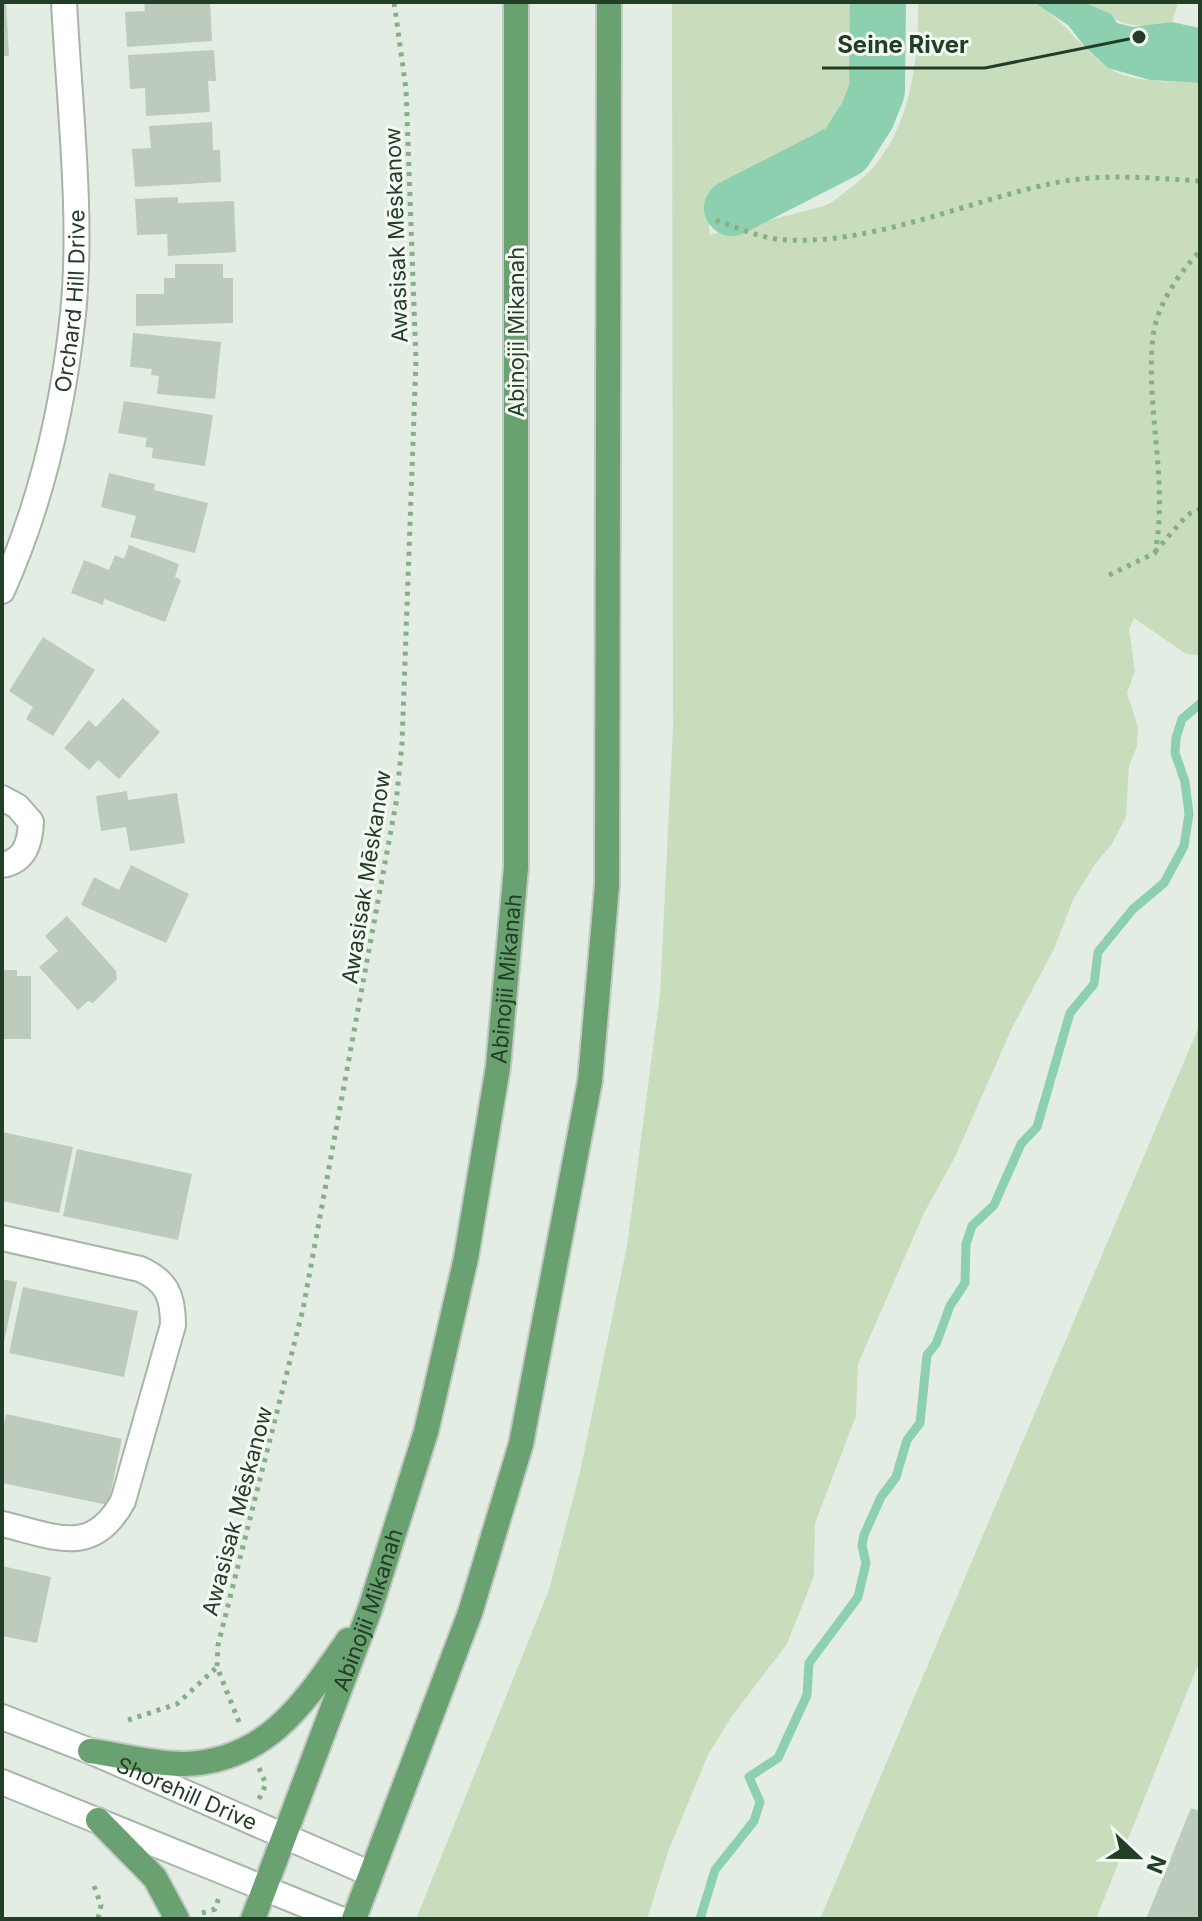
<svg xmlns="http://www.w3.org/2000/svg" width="1202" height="1921" viewBox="0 0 1202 1921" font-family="Inter,sans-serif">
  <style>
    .green { fill: #c9ddbd }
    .water { fill: #8dd0b0 }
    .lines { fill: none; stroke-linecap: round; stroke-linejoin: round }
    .stream { stroke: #8dd0b0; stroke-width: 9 }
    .river { stroke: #8dd0b0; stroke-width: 56 }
    .building { fill: #bdcbbc }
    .minor-casing { stroke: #a6b5a7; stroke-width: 28 }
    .tertiary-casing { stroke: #a6b5a7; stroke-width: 28 }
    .primary-casing { stroke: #c1c9c2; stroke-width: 28 }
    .path { stroke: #85af87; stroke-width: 5; stroke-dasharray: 4 6; stroke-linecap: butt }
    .minor { stroke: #fff; stroke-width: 24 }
    .tertiary { stroke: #fff; stroke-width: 24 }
    .primary { stroke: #69a170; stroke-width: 24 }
    .labels { text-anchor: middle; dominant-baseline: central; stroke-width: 6; stroke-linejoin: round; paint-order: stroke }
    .street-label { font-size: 22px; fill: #233e26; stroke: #f5f9f4 }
    .leader { fill: none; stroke: #233e26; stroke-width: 3 }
    .callout-dot { fill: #233e26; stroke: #f5f9f4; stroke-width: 3 }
    .callout-label { font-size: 24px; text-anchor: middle; font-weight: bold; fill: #233e26; stroke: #f5f9f4; stroke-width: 6; stroke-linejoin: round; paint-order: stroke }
  </style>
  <rect width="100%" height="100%" fill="#e4ede4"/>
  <!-- green -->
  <g class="green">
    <path d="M 672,2 L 871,2 C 871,58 879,98 842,144 L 726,201 L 722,189 L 706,197 L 710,235 C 747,224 786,217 823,206 C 832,203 841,195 849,189 C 908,148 919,69 918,2 C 939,2 1022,0 1035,4 C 1067,21 1081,50 1109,68 C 1133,84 1173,81 1200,83 L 1200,655 L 1186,654 L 1134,618 L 1129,629 L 1135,671 L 1127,693 L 1138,727 L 1137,747 L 1129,765 L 1126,817 L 1112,844 L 1095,864 L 1073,900 L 1054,949 L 1012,1028 L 955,1157 L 924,1213 L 858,1364 L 856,1416 L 815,1523 L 814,1576 L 787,1644 L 732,1716 L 708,1755 L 669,1849 L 647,1919 L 416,1919 L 549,1590 L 580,1472 L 627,1246 L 660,994 L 673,728 Z"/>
    <path d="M 1083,2 L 1178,2 L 1172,22 C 1131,32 1118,22 1083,2 Z"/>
    <polygon points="1200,1024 1200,1660 1096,1919 820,1919"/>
  </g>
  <!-- water -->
  <polygon class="water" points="1033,2 1083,2 1111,14 1117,23 1133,27 1172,22 1200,28 1200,83 1150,80 1108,68 1085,47 1068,25"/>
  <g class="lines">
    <!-- stream -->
    <polyline class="stream" points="700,1919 715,1870 754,1821 760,1802 749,1777 778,1758 807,1695 809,1663 858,1597 866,1563 862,1546 864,1535 881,1497 896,1477 907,1440 920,1423 927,1355 936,1344 950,1306 965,1283 966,1244 972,1226 994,1205 1021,1144 1037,1127 1070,1013 1094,984 1098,952 1133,909 1164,883 1184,846 1189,814 1185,782 1175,753 1176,738 1182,719 1200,704"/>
    <!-- river -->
    <polyline class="river" points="732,208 845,150 867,116 877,91 878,2"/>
  </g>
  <!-- building -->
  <g class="building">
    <polygon points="2,2 6,2 9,56 2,56"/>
    <polygon points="144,2 210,2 212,41 127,47 125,12 145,11"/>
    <polygon points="214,50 216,81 208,81 210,112 146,116 145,88 130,89 128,55"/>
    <polygon points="212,122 213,150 220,150 221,182 135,187 132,149 151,148 149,126"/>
    <polygon points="178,197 178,203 234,201 236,252 168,256 167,234 137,235 135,199"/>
    <polygon points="175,264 223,264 223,278 233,278 233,323 136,326 136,294 164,294 164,278 175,278"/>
    <polygon points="133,333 221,342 215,399 157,394 159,376 151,375 152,369 130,367"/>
    <polygon points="124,401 213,415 205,466 152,458 153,448 145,447 147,438 118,433"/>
    <polygon points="109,473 155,484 154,490 208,503 195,553 130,537 136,516 101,507"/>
    <polygon points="129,545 179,564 175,577 181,580 165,622 104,599 103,605 71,593 84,560 109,570 115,555 124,559"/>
    <polygon points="43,637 95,670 53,736 26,719 33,707 9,691"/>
    <polygon points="123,698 160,732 119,779 98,760 89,770 64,748 89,720 96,727"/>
    <polygon points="127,791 128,800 177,793 185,843 130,851 126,827 101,831 96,796"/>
    <polygon points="131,865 189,894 166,943 81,905 94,877 119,890"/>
    <polygon points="67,916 116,971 117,979 93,1003 88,1001 78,1010 39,967 58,951 45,936"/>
    <polygon points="2,970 17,970 17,976 31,976 31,1039 2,1039"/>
    <polygon points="2,1132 73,1147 59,1213 2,1201"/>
    <polygon points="77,1149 192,1174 178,1240 63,1216"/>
    <polygon points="2,1279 17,1282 3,1346 2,1345"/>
    <polygon points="23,1287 138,1311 124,1377 9,1353"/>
    <polygon points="6,1414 122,1439 108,1505 2,1483 2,1434"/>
    <polygon points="2,1566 51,1577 37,1643 2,1636"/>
    <polygon points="1191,1808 1200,1811 1200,1919 1146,1919"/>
  </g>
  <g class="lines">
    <!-- minor casing -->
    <g class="minor-casing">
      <g id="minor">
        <path id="s1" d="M 2,591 C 41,504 63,409 73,314 C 83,217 69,100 64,2"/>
        <path d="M 2,798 L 17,806 L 31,822 C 30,843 25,861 2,865"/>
        <path d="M 2,1238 L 140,1269 C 167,1281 173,1296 173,1325 L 123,1501 C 92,1558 54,1536 2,1524"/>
      </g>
    </g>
    <!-- tertiary casing -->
    <g class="tertiary-casing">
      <g id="tertiary">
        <path id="s2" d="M 2,1717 L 90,1751 L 371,1874"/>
        <polyline points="2,1782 340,1919"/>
      </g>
    </g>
    <!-- primary casing -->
    <g class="primary-casing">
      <g id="primary">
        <path d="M 90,1751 C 120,1755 153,1764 183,1764 C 267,1762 305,1702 348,1640"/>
        <polyline points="98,1820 155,1878 177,1919"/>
        <path id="s3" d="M 253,1919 L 370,1609 L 426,1432 L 466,1258 L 498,1067 L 516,868 L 516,2"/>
        <polyline points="354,1919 470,1613 521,1444 590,1081 607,885 609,2"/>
      </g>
    </g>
    <!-- path -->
    <g class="path">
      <path d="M 716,220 C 738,228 762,239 786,240 C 872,245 971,200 1054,183 C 1103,173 1151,178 1200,181"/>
      <polyline points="1155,552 1187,515 1200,509"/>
      <path d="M 1109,575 L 1155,553 C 1169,482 1145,407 1153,336 C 1157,305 1179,273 1200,251"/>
      <polyline points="128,1720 177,1704 217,1667"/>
      <polyline points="239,1722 217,1667 218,1645 303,1309 396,803 402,744 416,360 406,89 394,2"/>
      <polyline points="259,1799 266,1784 259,1768"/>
      <polyline points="94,1886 101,1905 98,1919"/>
      <polyline points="202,1913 215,1909 219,1897"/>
    </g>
    <!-- minor -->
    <use href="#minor" class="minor"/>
    <!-- tertiary -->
    <use href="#tertiary" class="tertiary"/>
    <!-- primary -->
    <use href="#primary" class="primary"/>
  </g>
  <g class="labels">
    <!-- street labels -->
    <g class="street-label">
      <text transform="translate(396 235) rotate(-92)">Awasisak Mēskanow</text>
      <text stroke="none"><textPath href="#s1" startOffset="300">Orchard Hill Drive</textPath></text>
      <text transform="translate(516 332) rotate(-90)">Abinojii Mikanah</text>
      <text transform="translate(366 877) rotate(-81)">Awasisak Mēskanow</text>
      <text stroke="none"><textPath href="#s3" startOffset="978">Abinojii Mikanah</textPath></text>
      <text transform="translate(237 1511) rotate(-75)">Awasisak Mēskanow</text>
      <text stroke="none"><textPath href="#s3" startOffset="330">Abinojii Mikanah</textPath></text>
      <text stroke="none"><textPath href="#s2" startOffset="200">Shorehill Drive</textPath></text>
    </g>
  </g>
  <!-- callouts -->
  <path class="leader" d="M1139 37L985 68H822"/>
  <circle class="callout-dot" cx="1139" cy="37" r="8"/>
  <g class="callout-label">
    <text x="903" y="53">Seine River</text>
  </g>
  <!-- border -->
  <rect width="1202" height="1921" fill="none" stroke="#233e26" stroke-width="8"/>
  <!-- north arrow -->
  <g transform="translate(1138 1857) rotate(112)" stroke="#f5f9f4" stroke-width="6" paint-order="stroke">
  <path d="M0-6L14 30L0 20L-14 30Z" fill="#233e26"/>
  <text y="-12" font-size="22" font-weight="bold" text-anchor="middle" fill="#233e26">N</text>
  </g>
</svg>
